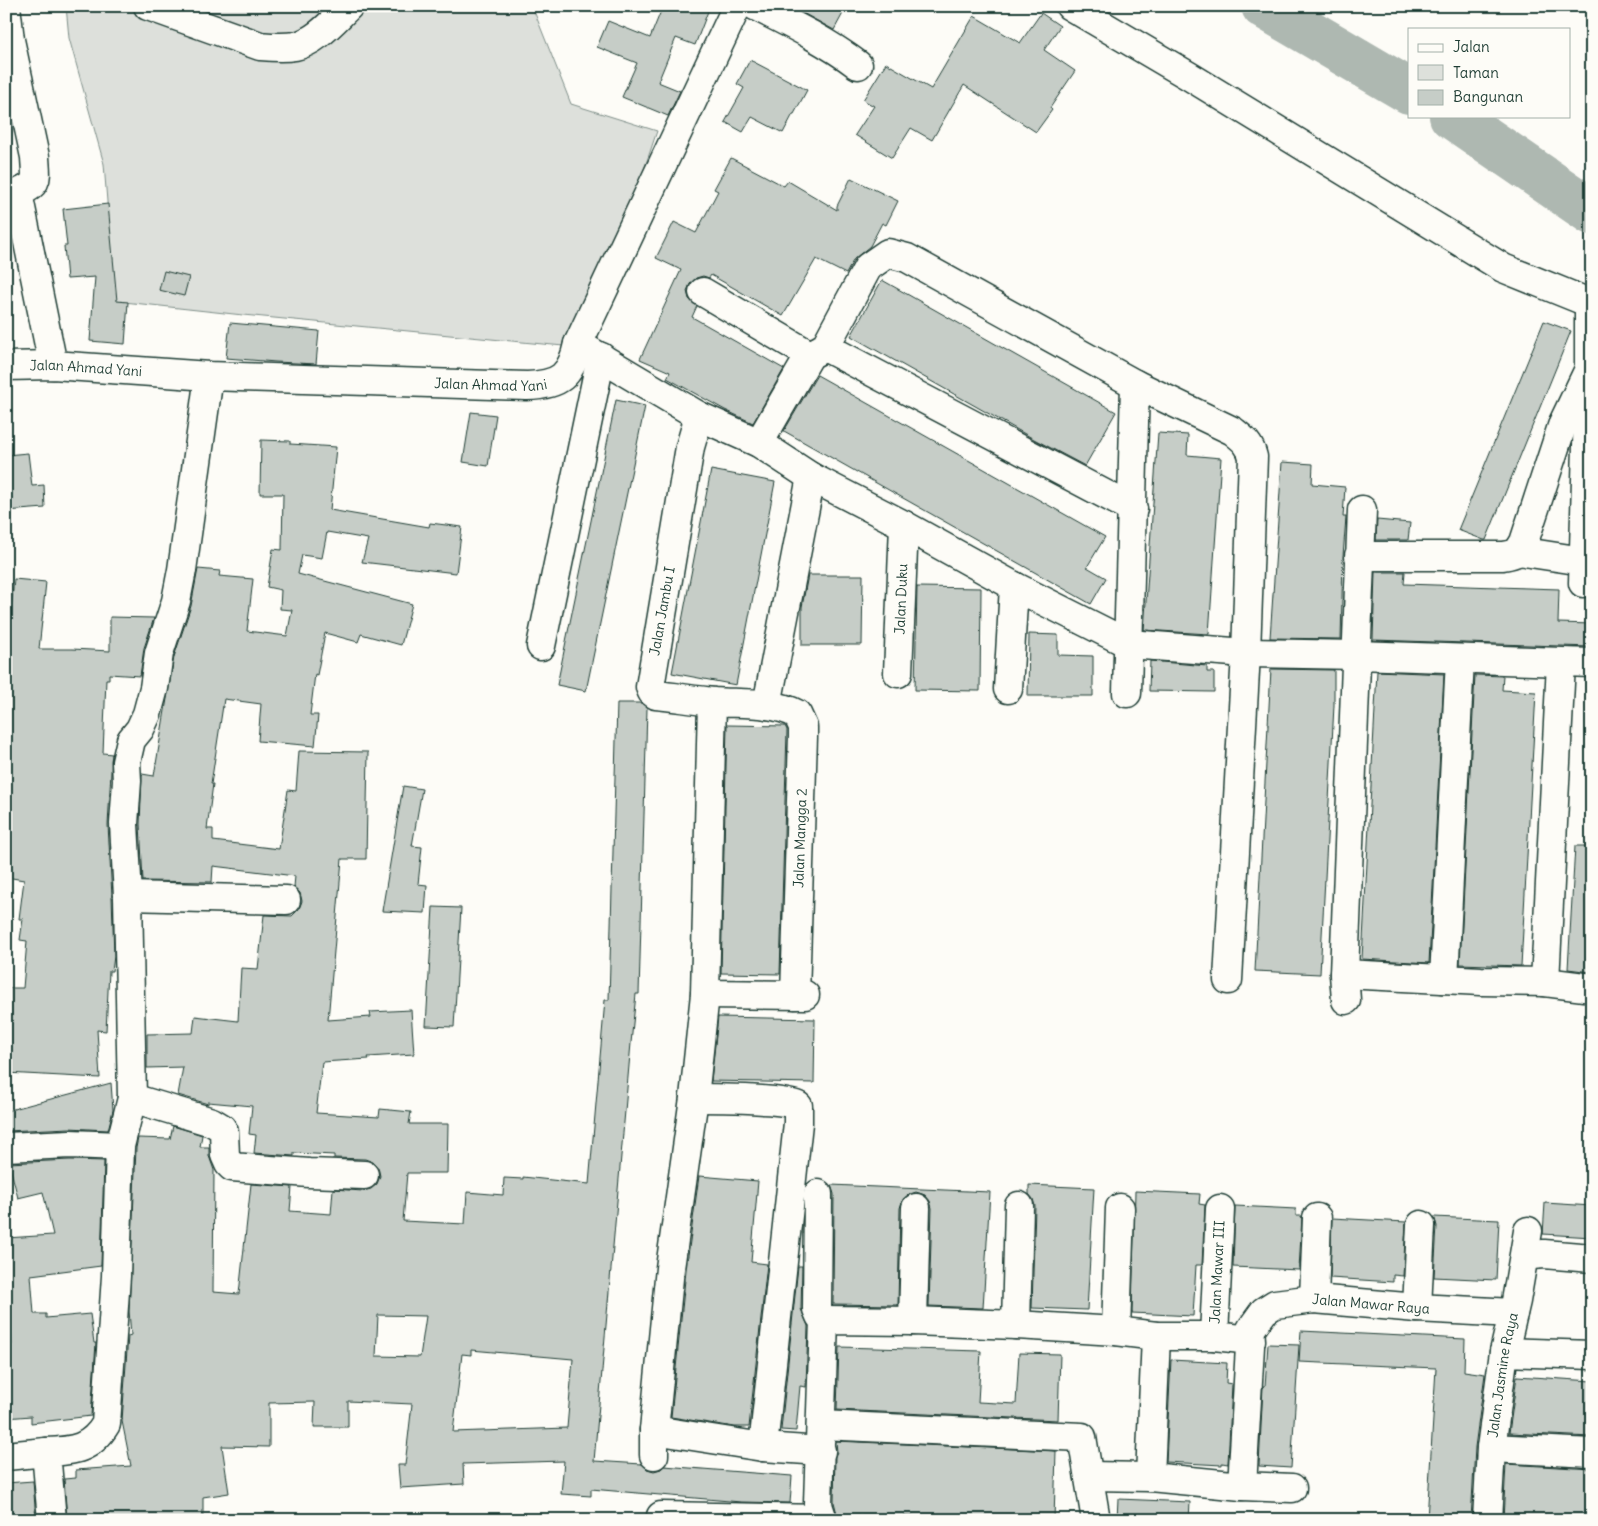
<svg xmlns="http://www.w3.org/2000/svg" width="1598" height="1526" viewBox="0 0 1598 1526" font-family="Delius,sans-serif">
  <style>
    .green { fill: #dde0db; stroke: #7e8e88 }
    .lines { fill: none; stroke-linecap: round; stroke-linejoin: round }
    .river { stroke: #aeb8b1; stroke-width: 46 }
    .building { fill: #c6cdc7; stroke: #1f3d34; fill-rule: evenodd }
    .minor-casing { stroke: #1f3d34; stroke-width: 31 }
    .minor { stroke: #fdfcf7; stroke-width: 28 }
    .labels { text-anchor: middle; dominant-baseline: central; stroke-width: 4.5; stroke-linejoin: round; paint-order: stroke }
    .street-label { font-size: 14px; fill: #1f3d34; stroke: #fdfcf7 }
  </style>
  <rect width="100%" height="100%" fill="#fdfcf7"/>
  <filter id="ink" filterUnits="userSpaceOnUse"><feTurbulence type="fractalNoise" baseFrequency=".02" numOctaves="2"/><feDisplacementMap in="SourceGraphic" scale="10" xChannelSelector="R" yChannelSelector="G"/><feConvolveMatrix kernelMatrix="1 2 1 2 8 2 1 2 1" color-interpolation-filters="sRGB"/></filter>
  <g filter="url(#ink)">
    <!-- green -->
    <polygon class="green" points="66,6 532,6 571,104 657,131 584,348 243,315 115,301 104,164 69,38"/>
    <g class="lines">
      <!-- river -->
      <g class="river">
        <polyline points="1264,6 1409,91"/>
        <polyline points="1452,116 1592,212"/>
      </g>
    </g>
    <!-- building -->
    <g class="building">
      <polygon points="663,6 710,6 695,45 676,38 658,82 680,91 668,116 622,97 637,63 597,47 608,21 650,38"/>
      <polygon points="790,6 847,6 834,30"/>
      <polygon points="1041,13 1060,26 1044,50 1075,71 1050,108 1052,110 1036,132 964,85 932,140 911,128 892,158 855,135 874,106 863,100 886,63 931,89 974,16 1020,43"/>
      <polygon points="750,60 807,90 794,114 793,114 783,133 752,117 743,132 725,122 744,88 737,84"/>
      <polygon points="731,158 784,186 788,181 837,210 837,206 851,178 898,201 886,225 882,223 870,246 854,259 846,274 816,259 783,316 711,275 709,278 703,276 696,278 690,284 687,291 689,299 697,306 692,317 784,369 753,423 725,410 667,378 670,372 640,359 681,270 656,258 674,222 696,233 718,191 714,189"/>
      <polygon points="108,204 117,301 128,302 125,344 90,341 95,277 67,279 64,246 67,246 63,209"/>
      <polygon points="164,271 189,277 184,296 159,290"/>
      <polygon points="882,280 1116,412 1085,466 1032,438 851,336"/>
      <polygon points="1544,321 1571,331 1486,540 1484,540 1458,530"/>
      <polygon points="230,323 319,331 316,364 276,362 226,358"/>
      <polygon points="817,375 1105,537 1087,567 1106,578 1091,604 784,431"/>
      <polygon points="616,400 645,406 586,691 557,685"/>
      <polygon points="471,412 496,415 488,466 463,462"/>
      <polygon points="1158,433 1188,435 1187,455 1221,458 1209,634 1144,630"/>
      <path d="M 261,440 L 290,441 L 290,444 L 336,447 L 330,510 L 429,527 L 430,523 L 462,527 L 456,573 L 362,562 L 368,539 L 327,532 L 322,558 L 302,555 L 298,574 L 412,604 L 401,645 L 361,634 L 358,642 L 325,633 L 317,675 L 315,674 L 310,715 L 318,715 L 315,746 L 258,741 L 261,704 L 224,699 L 211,784 L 213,784 L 207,829 L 213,829 L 213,841 L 279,849 L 288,790 L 296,791 L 299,751 L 368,752 L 366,859 L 342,859 L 328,1020 L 371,1017 L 370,1012 L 411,1010 L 414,1054 L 368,1057 L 369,1059 L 322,1062 L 316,1113 L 379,1117 L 380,1109 L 411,1112 L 409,1124 L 448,1124 L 447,1173 L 407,1173 L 403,1221 L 465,1224 L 467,1192 L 503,1195 L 504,1178 L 523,1179 L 523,1177 L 589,1184 L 605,1000 L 609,1000 L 617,703 L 641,703 L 647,708 L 639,994 L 636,994 L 631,1043 L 594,1461 L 642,1464 L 647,1469 L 654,1471 L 661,1469 L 664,1466 L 792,1476 L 790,1503 L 741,1502 L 591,1489 L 591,1496 L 561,1494 L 564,1461 L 463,1464 L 464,1484 L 400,1488 L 398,1465 L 405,1465 L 412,1404 L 348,1401 L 348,1427 L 314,1427 L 315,1402 L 269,1403 L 269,1447 L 222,1446 L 229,1493 L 203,1497 L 203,1520 L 67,1520 L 64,1479 L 76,1478 L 76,1470 L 131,1466 L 122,1421 L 128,1336 L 131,1335 L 129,1311 L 136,1148 L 138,1138 L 170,1139 L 173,1126 L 202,1135 L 200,1147 L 209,1147 L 209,1156 L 214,1170 L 213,1292 L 239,1294 L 251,1184 L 292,1187 L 290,1211 L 331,1214 L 333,1189 L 363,1191 L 371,1189 L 377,1184 L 380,1176 L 378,1167 L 373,1162 L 365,1159 L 334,1158 L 334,1155 L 294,1153 L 294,1156 L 254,1153 L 256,1135 L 249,1134 L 252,1106 L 208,1102 L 208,1104 L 178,1095 L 183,1067 L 147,1068 L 147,1034 L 193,1033 L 195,1016 L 238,1021 L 241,968 L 258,969 L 264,915 L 292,916 L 299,909 L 302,901 L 300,893 L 294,887 L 295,876 L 213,866 L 212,882 L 143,881 L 140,824 L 142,774 L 154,776 L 174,657 L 191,606 L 198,569 L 220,571 L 219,576 L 253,579 L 247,631 L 287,636 L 292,610 L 280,609 L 281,590 L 267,587 L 273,549 L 282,550 L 283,494 L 260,494 ZM 378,1315 L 426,1316 L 420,1357 L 376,1356 ZM 471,1350 L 573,1359 L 567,1428 L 453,1432 L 462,1354 L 471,1355 Z"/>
      <polygon points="28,453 32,486 44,485 45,508 6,511 6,455"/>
      <polygon points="1282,462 1313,464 1312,484 1345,487 1343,517 1346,517 1343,556 1341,639 1270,638"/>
      <polygon points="711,470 775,482 736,685 672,673"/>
      <polygon points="1377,520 1410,523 1408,540 1376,540"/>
      <polygon points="1375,572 1405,572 1404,584 1559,589 1558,623 1592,624 1592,647 1373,640"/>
      <polygon points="808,575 863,575 862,645 802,645 802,607"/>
      <polygon points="14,579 46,582 39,649 72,649 110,651 110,617 154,618 144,648 140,676 109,674 109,679 106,679 103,753 112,754 108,825 112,897 114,956 112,971 109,971 106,1031 97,1030 100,1078 6,1073 6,988 23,988 27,941 20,940 23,919 19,919 24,880 6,877 6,660"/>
      <polygon points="917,587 981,588 980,691 915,690"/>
      <polygon points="1029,634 1058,635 1058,655 1093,656 1093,696 1028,696"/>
      <polygon points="1150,661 1207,666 1207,672 1214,672 1214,692 1149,691"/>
      <polygon points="1271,669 1334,670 1334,705 1320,974 1255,971"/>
      <polygon points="1377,671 1444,674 1429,963 1362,959"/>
      <polygon points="1475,675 1503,676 1502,690 1536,692 1521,966 1460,964"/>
      <polygon points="727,725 785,726 787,730 780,974 721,973"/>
      <polygon points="403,786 422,789 412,846 422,847 418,884 427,885 425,913 382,911"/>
      <polygon points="1575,846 1592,846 1592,972 1568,969"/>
      <polygon points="433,907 461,908 454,1027 426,1026"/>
      <polygon points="718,1017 815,1019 814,1083 711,1081"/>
      <polygon points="111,1083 113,1110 108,1130 69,1128 6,1131 6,1111"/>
      <polygon points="70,1160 104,1161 101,1266 31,1275 34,1314 46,1314 46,1318 90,1314 94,1343 96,1343 91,1416 31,1423 31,1416 6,1418 6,1379 10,1378 8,1346 12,1345 10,1297 6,1297 6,1238 53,1235 43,1192 18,1198 9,1163"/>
      <polygon points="699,1176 758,1181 751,1262 767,1264 749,1427 735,1427 671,1417 686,1270"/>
      <polygon points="831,1185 990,1192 983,1308 929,1306 932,1208 930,1201 925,1195 916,1192 908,1195 903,1199 900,1208 898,1305 833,1304 834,1194"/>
      <polygon points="1029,1185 1094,1188 1087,1310 1032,1308 1035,1206 1033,1199 1029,1194"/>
      <polygon points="1135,1191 1200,1194 1199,1204 1205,1205 1202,1265 1196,1265 1193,1316 1132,1313"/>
      <polygon points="1545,1203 1592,1206 1592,1237 1543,1234"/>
      <polygon points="1235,1206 1296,1209 1296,1216 1302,1216 1299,1270 1233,1267"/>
      <polygon points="1434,1217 1499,1220 1496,1280 1434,1277 1437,1226"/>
      <polygon points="1332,1218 1406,1222 1403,1276 1393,1275 1393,1282 1330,1278"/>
      <polygon points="798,1266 802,1266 801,1309 808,1326 806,1387 800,1386 796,1431 781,1430"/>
      <polygon points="1301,1331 1465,1339 1464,1371 1485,1374 1475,1447 1471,1520 1427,1520 1436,1368 1299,1362"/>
      <polygon points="1268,1344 1299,1345 1291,1468 1259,1466 1263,1386 1265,1386"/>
      <polygon points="839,1347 981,1351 978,1402 1016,1404 1019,1353 1060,1354 1058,1420 837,1410"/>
      <polygon points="1171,1360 1227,1363 1226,1383 1232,1384 1228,1464 1222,1463 1222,1465 1166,1462"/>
      <polygon points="1517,1376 1592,1381 1592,1437 1509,1433"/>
      <polygon points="836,1441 1056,1451 1054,1520 837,1514 834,1502 835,1456 837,1452"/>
      <polygon points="1506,1464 1592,1469 1592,1520 1503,1520"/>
      <polygon points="33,1481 36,1520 6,1520 6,1483"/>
      <polygon points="1118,1499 1190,1502 1189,1520 1117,1519"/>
    </g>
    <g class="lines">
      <!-- minor casing -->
      <g class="minor-casing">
        <g id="minor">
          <path d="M 6,6 L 10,40 L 35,157 C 36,178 40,184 18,193 L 53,365"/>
          <path d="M 148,6 L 260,46 C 272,47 283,48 295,46 C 316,42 334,20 349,6"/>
          <path d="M 755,6 C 791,24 826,41 858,65"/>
          <polyline points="1070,6 1189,76 1503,268 1592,304"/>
          <polyline points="703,292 810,355"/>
          <polyline points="578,344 699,416 759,443 811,477 904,525 1014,586 1129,644 1246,653 1357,655 1592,663"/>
          <polyline points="825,347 1133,509"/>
          <path id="s1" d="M 6,366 L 53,365 L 209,376 L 527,386 C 560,385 571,376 578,344 L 737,6"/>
          <path d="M 699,416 L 690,447 L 650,687 L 652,692 L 656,695 C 675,697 695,700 714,702 C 742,704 772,701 797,714 L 803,727 L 803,736 L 795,995"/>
          <path d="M 759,443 L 810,355 L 825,347 L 868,267 L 888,253 L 907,258 L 1135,384 L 1233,431 C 1243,439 1250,444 1253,457 L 1246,653 L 1228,980"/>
          <polyline points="1518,551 1583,561"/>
          <path d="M 1359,556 L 1503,556 C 1516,554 1518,553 1524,542 L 1563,423 L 1589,369 L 1589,303"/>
          <polyline points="1583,583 1589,378"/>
          <polyline points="541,646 601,357"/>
          <path id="s2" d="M 898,673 L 904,525"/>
          <polyline points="1008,689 1014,586"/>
          <polyline points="1127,693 1135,384"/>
          <polyline points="767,705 811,477"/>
          <polyline points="128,896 286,900"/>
          <polyline points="1344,974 1481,981 1545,982 1592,988"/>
          <polyline points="1444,979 1460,659"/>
          <polyline points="1545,982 1561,663"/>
          <polyline points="705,994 805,995"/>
          <polyline points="1346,1000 1344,974 1362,510"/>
          <polyline points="132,1098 212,1122 222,1128 224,1132 225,1155 229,1164 232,1167 309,1173 364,1175"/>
          <path d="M 694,1098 C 712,1098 787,1098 798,1106 L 798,1123 L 763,1447"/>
          <polyline points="6,1147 70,1144 120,1146"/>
          <polyline points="818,1194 817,1309 820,1316 824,1320"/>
          <polyline points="1525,1253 1532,1255 1544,1254 1592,1258"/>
          <polyline points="1314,1299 1317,1218"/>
          <polyline points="1417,1308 1421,1225"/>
          <polyline points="913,1321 916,1208"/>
          <polyline points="1016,1325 1019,1206"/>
          <polyline points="1116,1331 1120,1208"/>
          <path id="s3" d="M 1214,1336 L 1220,1209"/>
          <polyline points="1504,1352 1592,1355"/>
          <polyline points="821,1425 1082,1437 1096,1520"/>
          <polyline points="654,1430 763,1447 821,1451"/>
          <polyline points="1491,1448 1592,1453"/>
          <polyline points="654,1455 654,1430 670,1268 694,1098 705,994 712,702"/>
          <polyline points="6,1456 46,1452"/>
          <polyline points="1089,1476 1150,1477 1242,1486 1292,1488"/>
          <polyline points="1150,1477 1156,1336"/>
          <path id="s4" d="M 1242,1486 L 1251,1329 L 1264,1311 L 1275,1304 L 1314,1299 L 1417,1308 L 1513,1313"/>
          <polyline points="661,1516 823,1519"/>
          <path d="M 52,1520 L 46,1452 C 74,1451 91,1449 106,1424 L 116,1276 L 120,1146 L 132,1098 L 128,896 L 124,824 L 127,781 L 126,762 L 131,740 L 140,729 L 147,714 L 154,688 L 159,653 L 176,601 L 182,570 L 209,376"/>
          <polyline points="823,1520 819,1508 818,1503 824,1320 913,1321 1016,1325 1116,1331 1156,1336 1214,1336 1251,1340"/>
          <path id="s5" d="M 1487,1520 L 1491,1448 L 1504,1352 L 1516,1301 L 1528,1231"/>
        </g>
      </g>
      <!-- minor -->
      <use href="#minor" class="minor"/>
    </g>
  </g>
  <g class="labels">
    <!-- street labels -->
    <g class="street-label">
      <text stroke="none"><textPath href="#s1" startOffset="80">Jalan Ahmad Yani</textPath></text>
      <text stroke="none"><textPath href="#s1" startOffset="485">Jalan Ahmad Yani</textPath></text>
      <text stroke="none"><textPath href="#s2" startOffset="74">Jalan Duku</textPath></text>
      <text transform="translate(662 611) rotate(-80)">Jalan Jambu I</text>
      <text transform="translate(800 838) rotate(-88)">Jalan Mangga 2</text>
      <text stroke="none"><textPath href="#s3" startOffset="64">Jalan Mawar III</textPath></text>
      <text stroke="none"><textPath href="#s4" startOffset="289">Jalan Mawar Raya</textPath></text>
      <text stroke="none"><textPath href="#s5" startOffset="146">Jalan Jasmine Raya</textPath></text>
    </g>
  </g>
  <!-- margin -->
  <rect width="1598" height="1526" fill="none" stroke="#fdfcf7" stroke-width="25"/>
  <rect x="12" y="12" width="1573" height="1501" fill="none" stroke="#1f3d34" stroke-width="2" filter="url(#ink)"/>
  <!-- legend -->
  <rect x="1408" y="28" width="162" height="90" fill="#fdfcf7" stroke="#a4b0a9"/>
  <rect x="1418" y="44" width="25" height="8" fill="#fdfcf7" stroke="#a4b0a9"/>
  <text x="1453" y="52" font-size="15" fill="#1f3d34">Jalan</text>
  <rect x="1418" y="65" width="25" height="15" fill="#dde0db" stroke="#a4b0a9"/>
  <text x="1453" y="78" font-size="15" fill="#1f3d34">Taman</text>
  <rect x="1418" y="90" width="25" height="15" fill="#c6cdc7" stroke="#a4b0a9"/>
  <text x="1453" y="102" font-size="15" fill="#1f3d34">Bangunan</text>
</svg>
